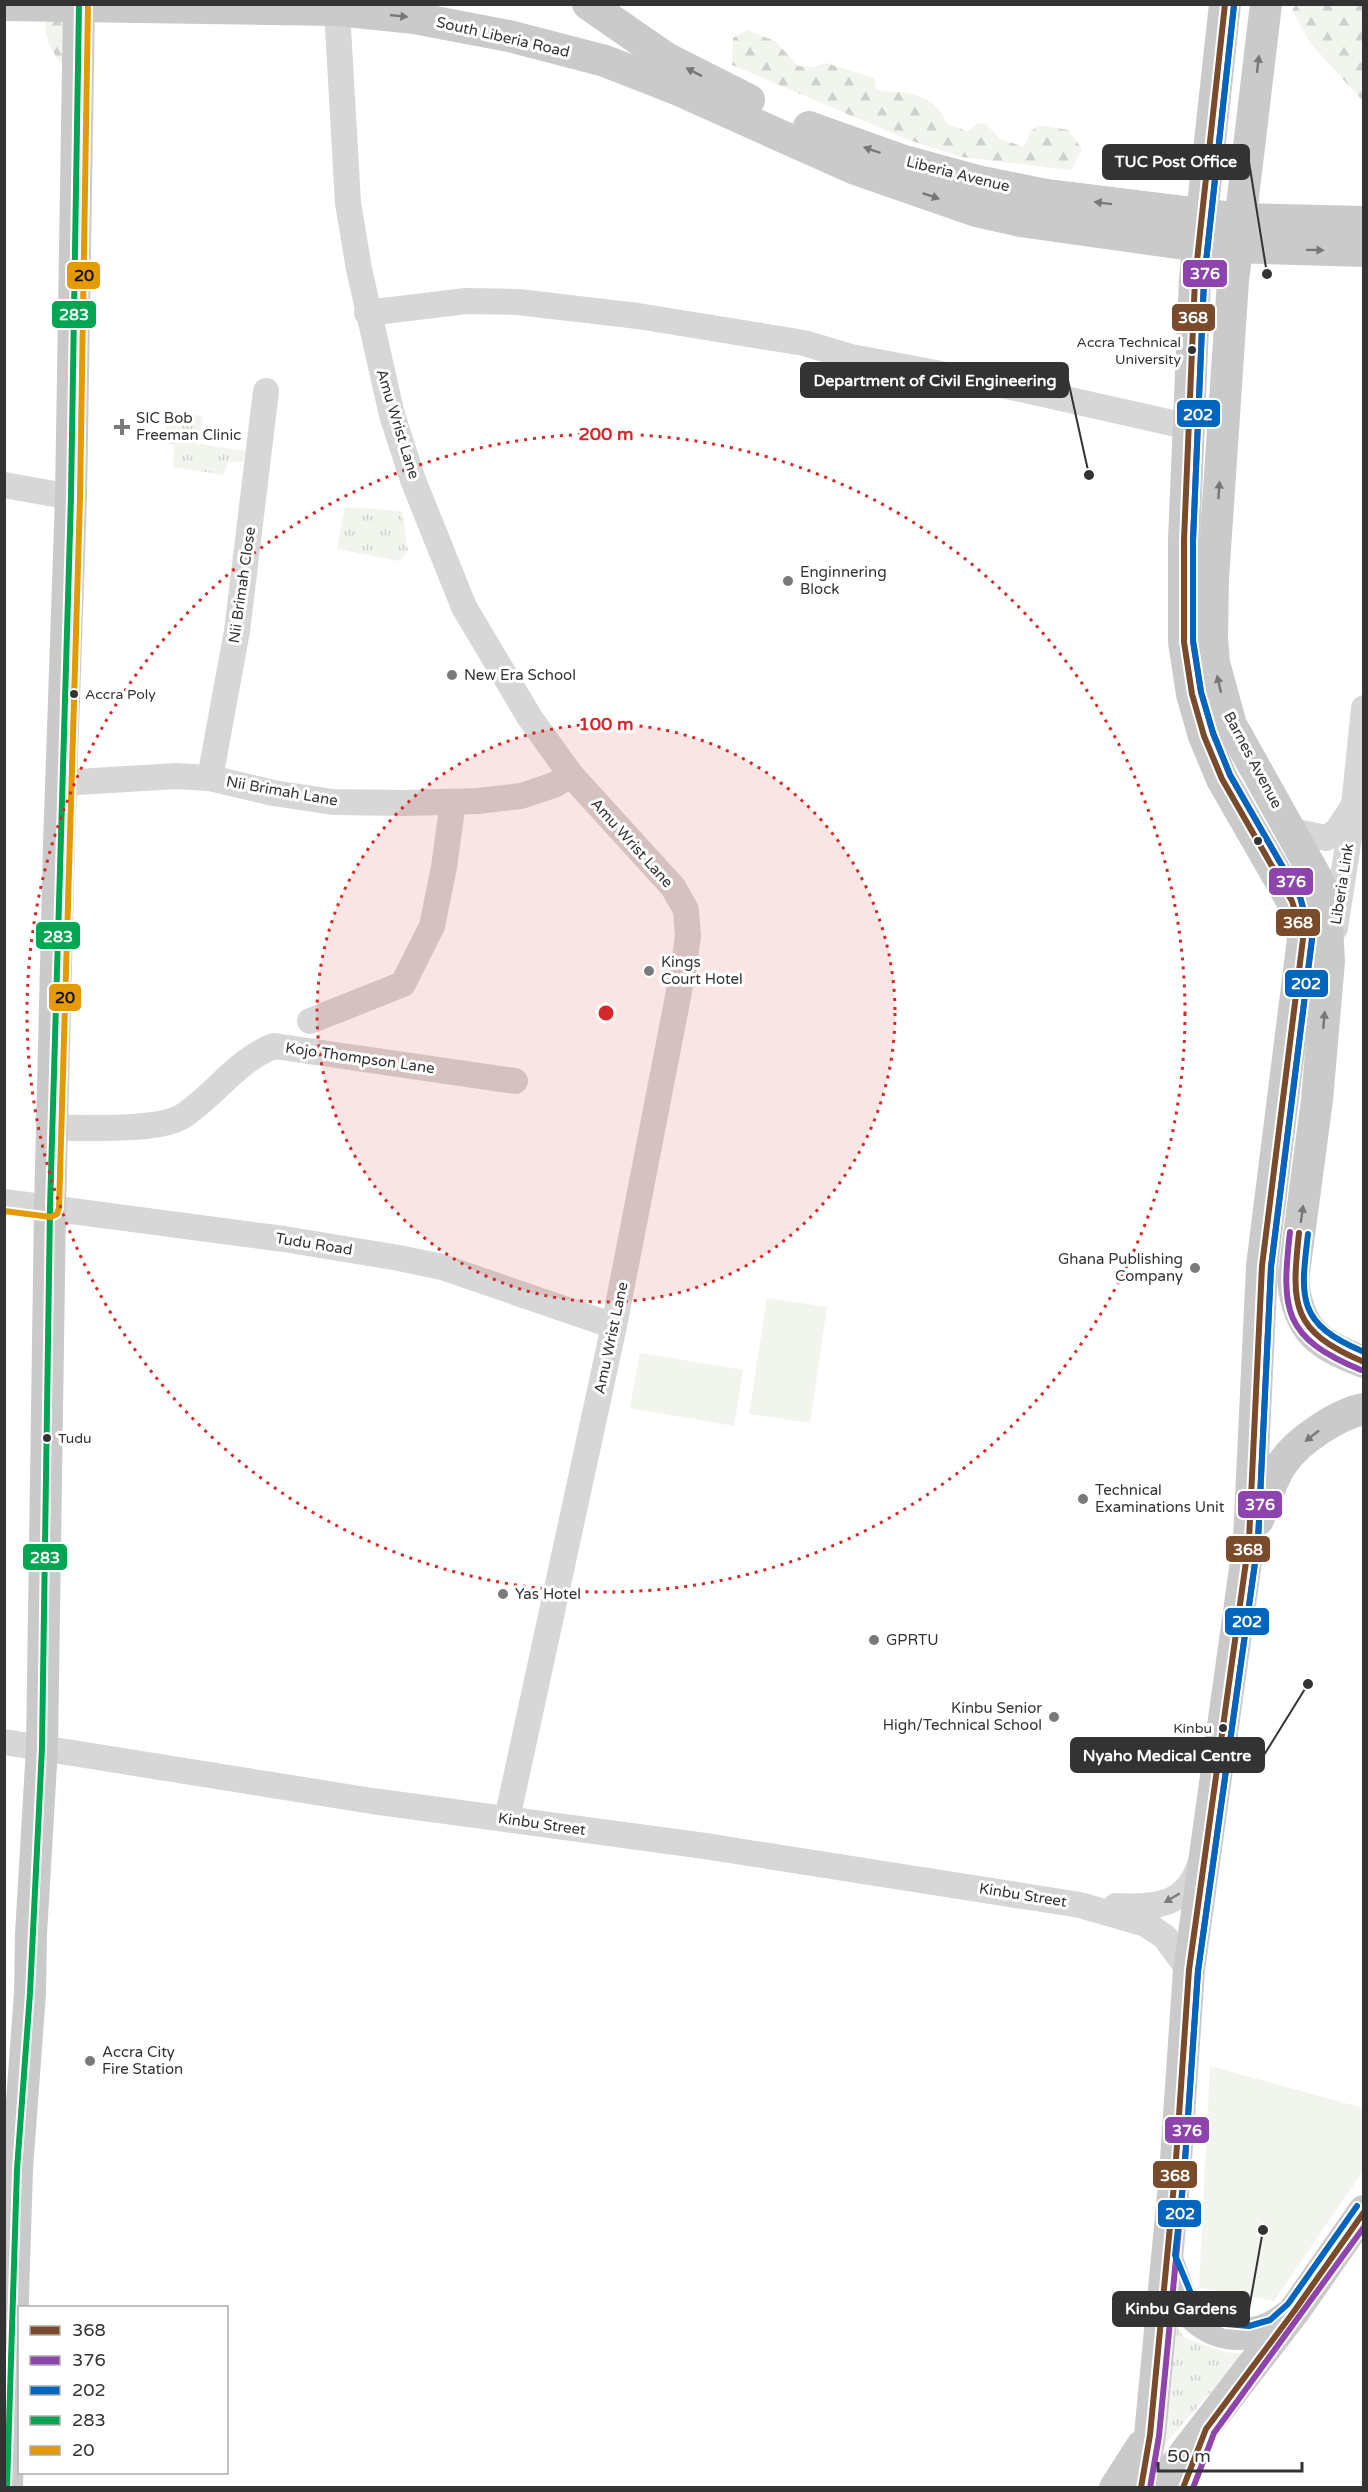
<svg xmlns="http://www.w3.org/2000/svg" width="1368" height="2492" viewBox="0 0 1368 2492" font-family="'Varela Round',sans-serif">
  <style>
    .grass { fill: url(#grass-tufts) }
    .forest { fill: url(#forest-firs) }
    .garden { fill: #f1f5ed }
    .lines { fill: none; stroke-linecap: round; stroke-linejoin: round }
    .minor { stroke: #d7d7d7; stroke-width: 26 }
    .major { stroke: #cacaca; stroke-width: 32 }
    .bus-1-casing { stroke: #fff; stroke-width: 10 }
    .bus-2-casing { stroke: #fff; stroke-width: 10 }
    .bus-3-casing { stroke: #fff; stroke-width: 10 }
    .bus-4-casing { stroke: #fff; stroke-width: 10 }
    .bus-5-casing { stroke: #fff; stroke-width: 10 }
    .bus-1 { stroke: #7a4b2a; stroke-width: 6 }
    .bus-2 { stroke: #8e44ad; stroke-width: 6 }
    .bus-3 { stroke: #0065bd; stroke-width: 6 }
    .bus-4 { stroke: #00a651; stroke-width: 6 }
    .bus-5 { stroke: #e39a05; stroke-width: 6 }
    .oneway { fill: #777 }
    .oneway2 { fill: #7d7d7d }
    .ring { fill: none; stroke: #d62828; stroke-width: 3; stroke-dasharray: 3 6 }
    .bus-dot { fill: #333; stroke: #fff; stroke-width: 2 }
    .poi-dot { fill: #7a7a7a; stroke: #fff; stroke-width: 2 }
    .labels { text-anchor: middle; dominant-baseline: central; stroke-width: 6; stroke-linejoin: round; paint-order: stroke }
    .bus-label { font-size: 14px; fill: #333; stroke: #fff; text-anchor: end }
    .street-label { font-size: 15px; fill: #333; stroke: #fff }
    .poi-label { font-size: 15px; fill: #333; stroke: #fff; text-anchor: start }
    .centre { fill: #d62828; stroke: #fff; stroke-width: 3 }
    .ring-label { font-size: 18px; text-anchor: middle; font-weight: bold; fill: #d62828; stroke: #fff; stroke-width: 6; stroke-linejoin: round; paint-order: stroke }
    .leader { fill: none; stroke: #333; stroke-width: 2 }
    .callout-dot { fill: #333; stroke: #fff; stroke-width: 2 }
    .callout { fill: #333; stroke: #333; stroke-width: 2 }
    .callout-label { font-size: 16px; text-anchor: middle; font-weight: bold; fill: #fff }
    .line-badge { stroke: #fff; stroke-width: 2 }
    .badge-label { font-size: 16px; text-anchor: middle; font-weight: bold; fill: #fff }
    .pale-badge-label { font-size: 16px; text-anchor: middle; font-weight: bold; fill: #111 }
  </style>
  <defs>
    <pattern id="grass-tufts" width="24" height="20" patternUnits="userSpaceOnUse" patternTransform="scale(1.5)"><rect width="24" height="20" fill="#f1f5ed"/><path d="M3 7l-1-3M5 7V3M7 7l1-3M15 17l-1-3M17 17v-4M19 17l1-3" fill="none" stroke="#cfd2cc"/></pattern>
    <pattern id="forest-firs" width="22" height="20" patternUnits="userSpaceOnUse" patternTransform="scale(1.5)"><rect width="22" height="20" fill="#f1f5ed"/><path d="M5 1l3.5 6h-7zM16 11l3.5 6h-7z" fill="#cfd2cc"/></pattern>
  </defs>
  <rect width="100%" height="100%" fill="#fff"/>
  <!-- grass -->
  <g class="grass">
    <polygon points="168,410 203,416 198,444 246,451 243,462 228,462 224,475 173,467 174,444 165,443"/>
    <polygon points="345,507 402,511 408,551 399,561 337,549"/>
    <polygon points="1170,2307 1183,2337 1224,2352 1245,2354 1152,2458"/>
  </g>
  <!-- forest -->
  <g class="forest">
    <polygon points="1296,5 1363,5 1363,101 1311,44 1292,10"/>
    <path d="M 65,9 L 73,66 L 62,64 C 50,49 43,37 46,17 Z"/>
    <path d="M 747,30 L 775,41 L 798,66 L 814,67 L 826,63 L 874,78 L 876,89 C 886,93 890,91 900,92 C 920,93 941,105 946,123 L 968,132 L 977,123 L 986,124 L 1000,139 L 1024,147 L 1030,132 L 1039,125 L 1068,130 L 1082,149 L 1071,170 L 962,157 L 909,140 L 732,65 L 733,38 Z"/>
  </g>
  <!-- garden -->
  <g class="garden">
    <polygon points="767,1298 827,1307 810,1423 749,1414"/>
    <polygon points="640,1353 743,1370 734,1426 630,1408"/>
    <polygon points="1210,2066 1363,2108 1363,2171 1274,2301 1199,2288"/>
  </g>
  <g class="lines">
    <!-- minor -->
    <g class="minor">
      <polyline points="337,10 348,203 359,269 392,415 413,480 464,607 530,718 571,775 673,887 686,910 688,936 683,971 614,1326 507,1819"/>
      <polyline points="367,313 466,301 518,302 638,316 804,343 851,357 1016,388 1190,427"/>
      <polyline points="4,485 71,497"/>
      <polyline points="210,778 237,631 266,391"/>
      <polyline points="61,783 176,776 210,778 273,793 333,802 404,803 478,801 521,796 554,785 571,775"/>
      <polyline points="1292,831 1326,838 1337,831 1352,808"/>
      <polyline points="1335,928 1354,806 1364,708"/>
      <polyline points="310,1021 403,984 432,926 444,867 453,802"/>
      <path d="M 52,1128 C 84,1127 158,1132 183,1116 C 215,1095 237,1060 274,1046 L 515,1081"/>
      <polyline points="4,1202 284,1239 399,1258 442,1267 614,1326"/>
      <polyline points="4,1742 372,1801 705,1846 1080,1905 1146,1924 1165,1937 1189,1970"/>
      <path d="M 1116,1906 C 1156,1908 1188,1906 1201,1861"/>
    </g>
    <!-- major -->
    <g class="major">
      <polyline points="588,4 666,58 749,100"/>
      <path d="M 1266,4 L 1233,281 L 1213,579 L 1212,638 L 1214,663 L 1231,725 L 1315,875 L 1323,891 L 1326,909 L 1329,961 L 1317,1100 L 1293,1280 C 1298,1330 1318,1345 1364,1362"/>
      <polyline points="4,5 337,10 414,18 509,36 605,61 674,88 855,169 976,211 1020,221 1199,246 1364,251"/>
      <polyline points="809,127 904,161 977,181 1046,195 1240,219 1364,222"/>
      <path d="M 1258,1520 C 1265,1502 1271,1480 1282,1464 C 1297,1441 1338,1414 1364,1409"/>
      <path d="M 1168,2262 C 1174,2277 1178,2297 1188,2309 C 1213,2341 1258,2341 1287,2317"/>
      <polyline points="7,2488 17,2169 30,1993 31,1934 42,1748 50,1208 59,844 71,497 79,4"/>
      <polyline points="1115,2488 1142,2446"/>
      <polyline points="1141,2488 1150,2435 1175,2174 1189,1970 1249,1540 1262,1266 1303,939 1292,901 1222,779 1204,736 1192,694 1184,642 1184,540 1195,279 1225,4"/>
      <polyline points="1158,2488 1295,2310 1364,2211"/>
    </g>
    <!-- bus-1 casing -->
    <g class="bus-1-casing">
      <g id="bus-1">
        <path d="M 1299,1233 C 1291,1306 1291,1331 1364,1362"/>
        <polyline points="1141,2488 1150,2435 1175,2174 1189,1970 1249,1540 1262,1266 1303,939 1292,901 1222,779 1204,736 1192,694 1184,642 1184,540 1195,279 1225,4"/>
        <polyline points="1183,2488 1206,2429 1295,2310 1364,2212"/>
      </g>
    </g>
    <!-- bus-2 casing -->
    <g class="bus-2-casing">
      <g id="bus-2">
        <path d="M 1290,1232 C 1281,1310 1283,1338 1361,1370"/>
        <polyline points="1150,2488 1159,2436 1184,2175 1198,1971 1258,1541 1271,1267 1312,939 1300,897 1230,775 1213,733 1201,692 1193,641 1193,540 1204,280 1234,5"/>
        <polyline points="1193,2488 1214,2433 1364,2227"/>
      </g>
    </g>
    <!-- bus-3 casing -->
    <g class="bus-3-casing">
      <g id="bus-3">
        <polyline points="1234,5 1204,280 1193,540 1193,641 1201,692 1213,733 1230,775 1300,897 1312,939 1271,1267 1258,1541 1198,1971 1184,2175 1175,2255 1195,2303 1204,2313 1226,2324 1249,2326 1270,2320 1288,2304 1357,2206"/>
        <path d="M 1308,1234 C 1300,1299 1297,1324 1364,1352"/>
      </g>
    </g>
    <!-- bus-4 casing -->
    <g class="bus-4-casing">
      <polyline id="bus-4" points="7,2488 17,2169 30,1993 42,1748 50,1208 71,497 79,4"/>
    </g>
    <!-- bus-5 casing -->
    <g class="bus-5-casing">
      <polyline id="bus-5" points="4,1211 51,1217 57,1214 59,1208 80,497 88,4"/>
    </g>
    <!-- bus-1 -->
    <use href="#bus-1" class="bus-1"/>
    <!-- bus-2 -->
    <use href="#bus-2" class="bus-2"/>
    <!-- bus-3 -->
    <use href="#bus-3" class="bus-3"/>
    <!-- bus-4 -->
    <use href="#bus-4" class="bus-4"/>
    <!-- bus-5 -->
    <use href="#bus-5" class="bus-5"/>
  </g>
  <!-- one-way arrows -->
  <defs><path id="oneway-solid" d="M-6-.8H1V-3.2L6.5 0L1 3.2V.8H-6Z" transform="scale(1.5)"/></defs>
  <g class="oneway">
    <use href="#oneway-solid" transform="translate(399 16) rotate(6)"/>
    <use href="#oneway-solid" transform="translate(1258 64) rotate(-83)"/>
    <use href="#oneway-solid" transform="translate(694 72) rotate(-153)"/>
    <use href="#oneway-solid" transform="translate(872 150) rotate(-161)"/>
    <use href="#oneway-solid" transform="translate(931 196) rotate(19)"/>
    <use href="#oneway-solid" transform="translate(1103 203) rotate(-173)"/>
    <use href="#oneway-solid" transform="translate(1315 250) rotate(1)"/>
    <use href="#oneway-solid" transform="translate(1219 490) rotate(-86)"/>
    <use href="#oneway-solid" transform="translate(1219 684) rotate(-103)"/>
    <use href="#oneway-solid" transform="translate(1324 1020) rotate(-85)"/>
    <use href="#oneway-solid" transform="translate(1302 1214) rotate(-82)"/>
    <use href="#oneway-solid" transform="translate(1312 1436) rotate(142)"/>
  </g>
  <use class="oneway2" href="#oneway-solid" transform="translate(1172 1898) rotate(149)"/>
  <!-- distance rings -->
  <circle cx="606" cy="1013" r="289" fill="#d62828" fill-opacity=".12"/>
  <g class="ring">
    <circle cx="606" cy="1013" r="289"/>
    <circle cx="606" cy="1013" r="579"/>
  </g>
  <!-- markers -->
  <g class="bus-dot">
    <circle cx="1192" cy="350" r="5"/>
    <circle cx="74" cy="694" r="5"/>
    <circle cx="1258" cy="841" r="5"/>
    <circle cx="47" cy="1438" r="5"/>
    <circle cx="1223" cy="1728" r="5"/>
  </g>
  <g class="poi-dot">
    <path d="M119 418h6v6h6v6h-6v6h-6v-6h-6v-6h6z"/>
    <circle cx="788" cy="581" r="6"/>
    <circle cx="452" cy="675" r="6"/>
    <circle cx="649" cy="971" r="6"/>
    <circle cx="1195" cy="1268" r="6"/>
    <circle cx="1083" cy="1499" r="6"/>
    <circle cx="503" cy="1594" r="6"/>
    <circle cx="874" cy="1640" r="6"/>
    <circle cx="1054" cy="1717" r="6"/>
    <circle cx="90" cy="2061" r="6"/>
  </g>
  <g class="labels">
    <!-- bus labels -->
    <g class="bus-label">
      <text x="1181" y="342">Accra Technical<tspan x="1181" dy="17">University</tspan></text>
      <text x="85" y="694" text-anchor="start">Accra Poly</text>
      <text x="58" y="1438" text-anchor="start">Tudu</text>
      <text x="1212" y="1728">Kinbu</text>
    </g>
    <!-- street labels -->
    <g class="street-label">
      <text transform="translate(503 37) rotate(13)">South Liberia Road</text>
      <text transform="translate(958 174) rotate(14)">Liberia Avenue</text>
      <text transform="translate(398 424) rotate(73)">Amu Wrist Lane</text>
      <text transform="translate(242 585) rotate(-82)">Nii Brimah Close</text>
      <text transform="translate(1253 760) rotate(62)">Barnes Avenue</text>
      <text transform="translate(282 791) rotate(10)">Nii Brimah Lane</text>
      <text transform="translate(632 843) rotate(48)">Amu Wrist Lane</text>
      <text transform="translate(1342 884) rotate(-81)">Liberia Link</text>
      <text transform="translate(360 1058) rotate(8)">Kojo Thompson Lane</text>
      <text transform="translate(314 1244) rotate(9)">Tudu Road</text>
      <text transform="translate(611 1338) rotate(-78)">Amu Wrist Lane</text>
      <text transform="translate(542 1824) rotate(8)">Kinbu Street</text>
      <text transform="translate(1023 1895) rotate(9)">Kinbu Street</text>
    </g>
    <!-- poi labels -->
    <g class="poi-label">
      <text x="136" y="418">SIC Bob<tspan x="136" dy="17">Freeman Clinic</tspan></text>
      <text x="800" y="572">Enginnering<tspan x="800" dy="17">Block</tspan></text>
      <text x="464" y="675">New Era School</text>
      <text x="661" y="962">Kings<tspan x="661" dy="17">Court Hotel</tspan></text>
      <text x="1183" y="1259" text-anchor="end">Ghana Publishing<tspan x="1183" dy="17">Company</tspan></text>
      <text x="1095" y="1490">Technical<tspan x="1095" dy="17">Examinations Unit</tspan></text>
      <text x="515" y="1594">Yas Hotel</text>
      <text x="886" y="1640">GPRTU</text>
      <text x="1042" y="1708" text-anchor="end">Kinbu Senior<tspan x="1042" dy="17">High/Technical School</tspan></text>
      <text x="102" y="2052">Accra City<tspan x="102" dy="17">Fire Station</tspan></text>
    </g>
  </g>
  <circle cx="606" cy="1013" r="9" class="centre"/>
  <g class="ring-label">
    <text x="606" y="440">200 m</text>
    <text x="606" y="730">100 m</text>
  </g>
  <!-- callouts -->
  <path class="leader" d="M1267 274L1249 162M1089 475L1068 380M1308 1684L1264 1755M1263 2230L1249 2309"/>
  <g class="callout-dot">
    <circle cx="1267" cy="274" r="6"/>
    <circle cx="1089" cy="475" r="6"/>
    <circle cx="1308" cy="1684" r="6"/>
    <circle cx="1263" cy="2230" r="6"/>
  </g>
  <g class="callout">
    <rect x="1103" y="145" width="146" height="34" rx="6"/>
    <rect x="801" y="363" width="267" height="34" rx="6"/>
    <rect x="1071" y="1738" width="193" height="34" rx="6"/>
    <rect x="1113" y="2292" width="136" height="34" rx="6"/>
  </g>
  <g class="callout-label">
    <text x="1176" y="167">TUC Post Office</text>
    <text x="935" y="386">Department of Civil Engineering</text>
    <text x="1167" y="1761">Nyaho Medical Centre</text>
    <text x="1181" y="2314">Kinbu Gardens</text>
  </g>
  <g class="line-badge">
    <rect x="1182" y="259" width="46" height="29" rx="6" fill="#8e44ad"/>
    <rect x="66" y="261" width="35" height="29" rx="6" fill="#e39a05"/>
    <rect x="51" y="300" width="46" height="29" rx="6" fill="#00a651"/>
    <rect x="1171" y="303" width="45" height="29" rx="6" fill="#7a4b2a"/>
    <rect x="1176" y="399" width="45" height="29" rx="6" fill="#0065bd"/>
    <rect x="1268" y="867" width="46" height="29" rx="6" fill="#8e44ad"/>
    <rect x="1275" y="908" width="46" height="29" rx="6" fill="#7a4b2a"/>
    <rect x="35" y="921" width="46" height="29" rx="6" fill="#00a651"/>
    <rect x="1284" y="969" width="45" height="29" rx="6" fill="#0065bd"/>
    <rect x="48" y="983" width="34" height="29" rx="6" fill="#e39a05"/>
    <rect x="1237" y="1490" width="46" height="29" rx="6" fill="#8e44ad"/>
    <rect x="1225" y="1535" width="46" height="28" rx="6" fill="#7a4b2a"/>
    <rect x="22" y="1543" width="46" height="28" rx="6" fill="#00a651"/>
    <rect x="1224" y="1607" width="46" height="29" rx="6" fill="#0065bd"/>
    <rect x="1164" y="2116" width="46" height="28" rx="6" fill="#8e44ad"/>
    <rect x="1152" y="2160" width="46" height="29" rx="6" fill="#7a4b2a"/>
    <rect x="1157" y="2199" width="45" height="29" rx="6" fill="#0065bd"/>
  </g>
  <g class="badge-label">
    <text x="1205" y="279">376</text>
    <text x="74" y="320">283</text>
    <text x="1193" y="323">368</text>
    <text x="1198" y="420">202</text>
    <text x="1291" y="887">376</text>
    <text x="1298" y="928">368</text>
    <text x="58" y="942">283</text>
    <text x="1306" y="989">202</text>
    <text x="1260" y="1510">376</text>
    <text x="1248" y="1555">368</text>
    <text x="45" y="1563">283</text>
    <text x="1247" y="1627">202</text>
    <text x="1187" y="2136">376</text>
    <text x="1175" y="2181">368</text>
    <text x="1180" y="2219">202</text>
  </g>
  <g class="pale-badge-label">
    <text x="84" y="281">20</text>
    <text x="65" y="1003">20</text>
  </g>
  <!-- border -->
  <rect width="1368" height="2492" fill="none" stroke="#333333" stroke-width="12"/>
  <!-- legend -->
  <rect x="18" y="2306" width="210" height="168" fill="#ffffff" stroke="#adadad" stroke-width="1.5"/>
  <rect x="30" y="2326" width="30" height="9" fill="#7a4b2a" stroke="#adadad" stroke-width="1.5"/>
  <text x="72" y="2336" font-size="18" fill="#333333">368</text>
  <rect x="30" y="2356" width="30" height="9" fill="#8e44ad" stroke="#adadad" stroke-width="1.5"/>
  <text x="72" y="2366" font-size="18" fill="#333333">376</text>
  <rect x="30" y="2386" width="30" height="9" fill="#0065bd" stroke="#adadad" stroke-width="1.5"/>
  <text x="72" y="2396" font-size="18" fill="#333333">202</text>
  <rect x="30" y="2416" width="30" height="9" fill="#00a651" stroke="#adadad" stroke-width="1.5"/>
  <text x="72" y="2426" font-size="18" fill="#333333">283</text>
  <rect x="30" y="2446" width="30" height="9" fill="#e39a05" stroke="#adadad" stroke-width="1.5"/>
  <text x="72" y="2456" font-size="18" fill="#333333">20</text>
  <!-- scale -->
  <path d="M1158 2462v9h144v-9" fill="none" stroke="#333333" stroke-width="3"/>
  <text x="1167" y="2462" font-size="18" fill="#333333" stroke="#ffffff" stroke-width="4.5" paint-order="stroke">50 m</text>
</svg>
